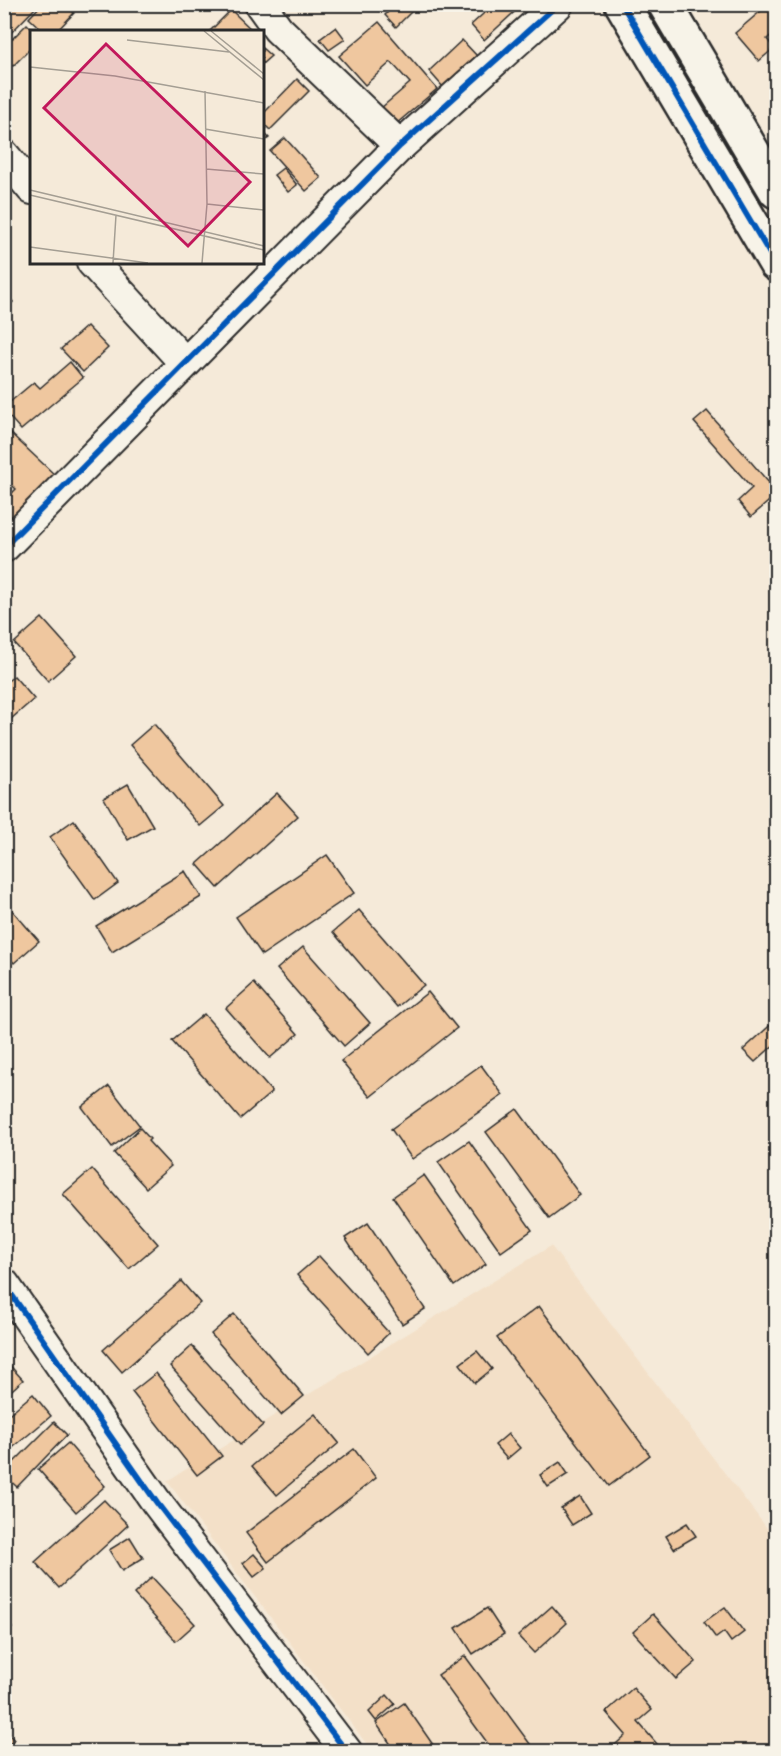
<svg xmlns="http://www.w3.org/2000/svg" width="781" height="1756" viewBox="0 0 781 1756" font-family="Itim,sans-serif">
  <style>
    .built { fill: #f3e0c8 }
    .building { fill: #efc79f; stroke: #2b2b2b; stroke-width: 1.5 }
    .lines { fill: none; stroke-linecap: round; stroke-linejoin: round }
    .minor-casing { stroke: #2b2b2b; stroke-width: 34 }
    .tertiary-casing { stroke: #2b2b2b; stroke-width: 38 }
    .minor { stroke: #f7f3e8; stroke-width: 30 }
    .tertiary { stroke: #f7f3e8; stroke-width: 33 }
    .cycleway-casing { stroke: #f7f3e8; stroke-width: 10 }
    .cycleway { stroke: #0057b8; stroke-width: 6 }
    .inset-road { fill: none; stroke: #a49e93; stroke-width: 1.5 }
    .view { fill: #c2185b; fill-opacity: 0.15; stroke: #c2185b; stroke-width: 3 }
    .inset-edge { fill: none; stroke: #2b2b2b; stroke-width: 3 }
  </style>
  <rect width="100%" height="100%" fill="#f5ead9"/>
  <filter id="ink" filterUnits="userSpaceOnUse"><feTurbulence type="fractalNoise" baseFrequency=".0167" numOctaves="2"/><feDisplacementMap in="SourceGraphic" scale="12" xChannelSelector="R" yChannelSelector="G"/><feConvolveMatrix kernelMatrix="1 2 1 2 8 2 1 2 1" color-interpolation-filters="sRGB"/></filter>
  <g filter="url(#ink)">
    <!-- built -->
    <polygon class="built" points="551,1246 776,1540 776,1751 372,1751 167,1481"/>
    <!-- building -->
    <g class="building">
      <polygon points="7,4 39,4 4,40 4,7"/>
      <polygon points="42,4 66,4 74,13 56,32 44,32 29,18"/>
      <polygon points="396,4 419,4 396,27 385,15"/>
      <polygon points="494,4 523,4 484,40 471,25"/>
      <polygon points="769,4 776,4 776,31 767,39 774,48 759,61 735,33"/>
      <polygon points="231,10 254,32 209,32"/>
      <polygon points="379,22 437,89 396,124 381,108 410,83 391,62 365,85 339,56"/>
      <polygon points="27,24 35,32 32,32 32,47 13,66 4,58 4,47"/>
      <polygon points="336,27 345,39 329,50 320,39"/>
      <polygon points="462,40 477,56 443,87 429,71"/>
      <polygon points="262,48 271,56 262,64"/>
      <polygon points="297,79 309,91 270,130 262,122 262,115"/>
      <polygon points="262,131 269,138 262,143"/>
      <polygon points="285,138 321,178 306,191 270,151"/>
      <polygon points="283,168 297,185 288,192 274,175"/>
      <polygon points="4,292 13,302 4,310"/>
      <polygon points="87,326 108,348 83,372 61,349"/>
      <polygon points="70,362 83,378 21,430 4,411 4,407 34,382 40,388"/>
      <polygon points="707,411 776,491 776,495 751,517 738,501 752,488 694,422"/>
      <polygon points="4,427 56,476 4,529 4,501 16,489 4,478"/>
      <polygon points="42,618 76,656 48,681 14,643"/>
      <polygon points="14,676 34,699 4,725 4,684"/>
      <polygon points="154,724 224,806 200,826 130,745"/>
      <polygon points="128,784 153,826 128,840 104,798"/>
      <polygon points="277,793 298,816 218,888 197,864"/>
      <polygon points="74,820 118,883 95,900 50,837"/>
      <polygon points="327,855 354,893 262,955 236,917"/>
      <polygon points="185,871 201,897 112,952 96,926"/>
      <polygon points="4,901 39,941 14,963 4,952"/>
      <polygon points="359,910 424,985 397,1007 333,932"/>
      <polygon points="303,947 370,1023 344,1046 277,969"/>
      <polygon points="254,983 298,1034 270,1058 226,1008"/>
      <polygon points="428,992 457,1028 370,1097 341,1061"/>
      <polygon points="204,1014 272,1092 240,1119 172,1041"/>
      <polygon points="776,1020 776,1043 755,1062 743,1050"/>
      <polygon points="481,1065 503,1095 412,1159 391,1129"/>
      <polygon points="109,1086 140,1126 112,1147 82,1107"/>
      <polygon points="517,1109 580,1195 549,1218 486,1132"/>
      <polygon points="140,1128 150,1139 148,1141 171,1166 146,1188 114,1153"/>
      <polygon points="469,1141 532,1230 501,1252 438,1162"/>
      <polygon points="92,1169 158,1244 129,1269 63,1194"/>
      <polygon points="424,1175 486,1264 454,1286 393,1197"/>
      <polygon points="368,1223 425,1309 402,1324 345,1238"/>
      <polygon points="319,1256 389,1333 368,1353 297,1275"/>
      <polygon points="181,1281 200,1303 122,1372 103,1350"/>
      <polygon points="539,1306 650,1455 609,1486 497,1338"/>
      <polygon points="234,1314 304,1396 281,1415 211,1334"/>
      <polygon points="192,1346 263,1425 240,1445 170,1366"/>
      <polygon points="477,1351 492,1369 475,1383 460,1364"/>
      <polygon points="4,1359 23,1380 4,1397"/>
      <polygon points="156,1373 222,1456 197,1475 132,1392"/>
      <polygon points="33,1394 51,1416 4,1455 4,1418"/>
      <polygon points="315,1414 339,1443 277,1495 252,1466"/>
      <polygon points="54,1422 67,1435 17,1487 4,1475 4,1472"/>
      <polygon points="508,1434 520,1448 507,1459 495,1445"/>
      <polygon points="68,1443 105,1486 76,1512 38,1469"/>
      <polygon points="354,1449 376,1478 268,1562 246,1533"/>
      <polygon points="560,1462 568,1474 548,1487 540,1475"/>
      <polygon points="580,1496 591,1513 572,1525 561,1508"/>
      <polygon points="104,1500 128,1525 59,1588 35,1562"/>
      <polygon points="687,1523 696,1536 674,1549 666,1536"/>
      <polygon points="130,1537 143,1558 122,1571 109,1550"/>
      <polygon points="254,1554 266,1568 254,1577 243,1563"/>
      <polygon points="152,1577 195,1624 176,1641 134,1594"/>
      <polygon points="552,1606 567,1623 534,1653 518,1636"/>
      <polygon points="725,1607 744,1632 731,1642 724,1632 716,1638 704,1622"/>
      <polygon points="487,1608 504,1634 473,1654 456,1628"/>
      <polygon points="653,1614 696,1662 676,1679 633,1632"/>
      <polygon points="4,1619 12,1628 4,1635"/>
      <polygon points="465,1656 536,1752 494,1752 438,1675"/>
      <polygon points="633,1688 652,1710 638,1722 664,1752 607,1752 626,1735 606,1712"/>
      <polygon points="387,1695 395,1704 376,1721 369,1712"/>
      <polygon points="404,1703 438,1752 396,1752 376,1723"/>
      <polygon points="4,1729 14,1740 4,1748"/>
    </g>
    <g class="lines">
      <!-- minor casing -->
      <g class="minor-casing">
        <g id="minor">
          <polyline points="260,4 278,29 400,146"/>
          <polyline points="4,155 32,189"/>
          <polyline points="92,262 184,362"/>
          <polyline points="4,547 400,146 558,4"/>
          <polyline points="4,1284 157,1503 347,1752"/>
        </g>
      </g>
      <!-- tertiary casing -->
      <g class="tertiary-casing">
        <g id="tertiary">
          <polyline points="622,4 776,264"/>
          <polyline points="665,4 776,191"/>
        </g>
      </g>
      <!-- minor -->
      <use href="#minor" class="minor"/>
      <!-- tertiary -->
      <use href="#tertiary" class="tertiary"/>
      <!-- cycleway casing -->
      <g class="cycleway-casing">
        <g id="cycleway">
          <polyline points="622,4 776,264"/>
          <polyline points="4,547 400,146 558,4"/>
          <polyline points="4,1284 157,1503 347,1752"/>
        </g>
      </g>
      <!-- cycleway -->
      <use href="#cycleway" class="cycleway"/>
    </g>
  </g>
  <!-- overview -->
  <g transform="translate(30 30)">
    <rect width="234" height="234" fill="#f5ead9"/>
    <path class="inset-road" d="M 174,1 L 234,50M 181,1 L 234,44M 97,10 L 199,22M 0,37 L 85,46 L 234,73M 175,99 L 234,109M 176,139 L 234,144M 0,160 L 234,216M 0,165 L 234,220M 177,174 L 234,180M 0,217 L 118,233M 83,233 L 86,185M 172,233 L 177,174 L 175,61"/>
    <path class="view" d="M 76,14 L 220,152 L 158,216 L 14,78 Z"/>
    <rect width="234" height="234" class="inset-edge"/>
  </g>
  <!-- margin -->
  <rect width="781" height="1756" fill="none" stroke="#f7f3e8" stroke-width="24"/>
  <rect x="12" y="12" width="757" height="1732" fill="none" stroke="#2b2b2b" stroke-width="2" filter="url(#ink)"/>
</svg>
